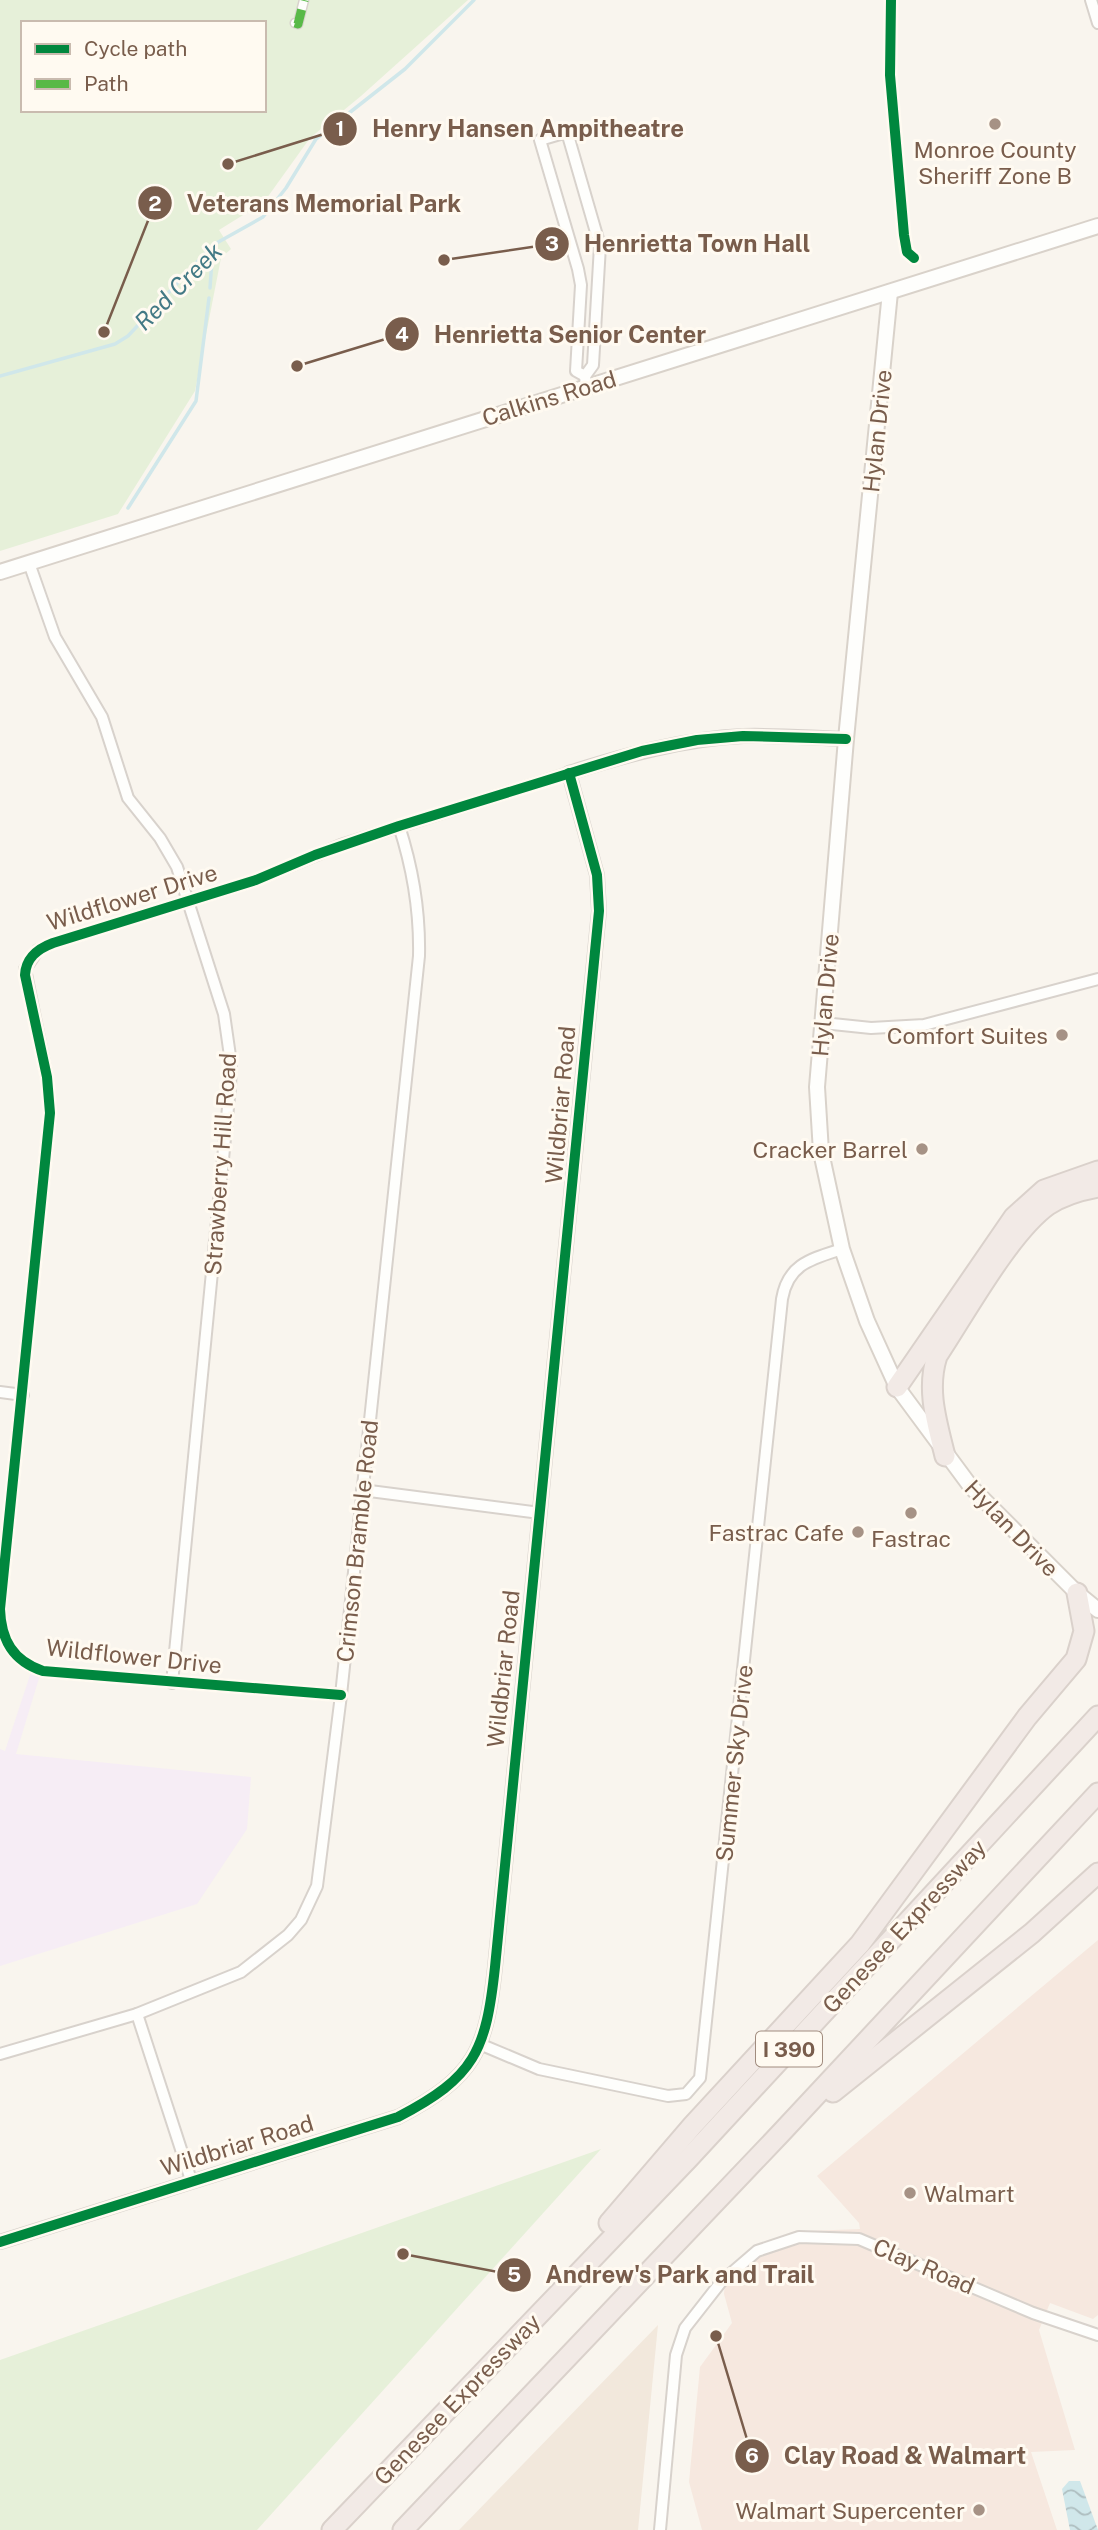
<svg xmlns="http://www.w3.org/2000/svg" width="1098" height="2530" viewBox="0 0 1098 2530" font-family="'Public Sans',sans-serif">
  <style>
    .residential { fill: #f2e8dc }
    .commercial { fill: #f6e8df }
    .education { fill: #f6edf5 }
    .park { fill: #e6f0d9; fill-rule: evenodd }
    .water { fill: url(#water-waves) }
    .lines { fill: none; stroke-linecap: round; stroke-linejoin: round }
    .stream { stroke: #d0e7ea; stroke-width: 3.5 }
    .pedestrian-casing { stroke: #d8d2cc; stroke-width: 11 }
    .minor-casing { stroke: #d8d2cc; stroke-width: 14 }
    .tertiary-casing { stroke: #d8d2cc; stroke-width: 16 }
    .secondary-casing { stroke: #d9d2ca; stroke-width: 18 }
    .motorway-casing { stroke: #dad1cb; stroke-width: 23 }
    .pedestrian { stroke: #fefefc; stroke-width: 8 }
    .minor { stroke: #fefefc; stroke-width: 10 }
    .tertiary { stroke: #fefefc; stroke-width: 12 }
    .secondary { stroke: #fefefc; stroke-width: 14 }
    .motorway { stroke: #f2eae6; stroke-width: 19 }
    .quiet { stroke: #58b947; stroke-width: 9; stroke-dasharray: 18 9; stroke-linecap: butt }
    .cycleway-casing { stroke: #fffaf1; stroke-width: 15 }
    .cycleway { stroke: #00873e; stroke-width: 10 }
    .poi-dot { fill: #a69285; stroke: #fffaf1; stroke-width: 2.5 }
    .labels { text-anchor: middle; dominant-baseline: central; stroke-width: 6; stroke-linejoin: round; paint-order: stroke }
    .shield { fill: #fffaf1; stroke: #a18c7e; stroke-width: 2 }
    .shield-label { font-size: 21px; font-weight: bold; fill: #795d4c }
    .poi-label { font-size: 23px; fill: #795d4c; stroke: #fffaf1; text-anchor: end }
    .street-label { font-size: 23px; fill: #795d4c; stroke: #fffaf1 }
    .water-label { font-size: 24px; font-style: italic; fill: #427985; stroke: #fffaf1 }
    .leader { fill: none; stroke: #795d4c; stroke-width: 2.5 }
    .callout-dot { fill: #795d4c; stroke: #fffaf1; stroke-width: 2.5 }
    .mark-label { font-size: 21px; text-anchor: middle; font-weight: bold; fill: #fff }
    .callout-label { font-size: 24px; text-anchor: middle; font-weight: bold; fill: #795d4c; stroke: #fffaf1; stroke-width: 6; stroke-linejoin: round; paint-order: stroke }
  </style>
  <defs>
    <pattern id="water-waves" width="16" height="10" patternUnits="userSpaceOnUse" patternTransform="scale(1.75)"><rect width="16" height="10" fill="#d0e7ea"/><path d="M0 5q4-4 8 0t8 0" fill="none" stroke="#aebec0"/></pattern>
  </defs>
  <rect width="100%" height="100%" fill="#f9f5ee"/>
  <!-- residential -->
  <polygon class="residential" points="658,2325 638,2530 459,2530"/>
  <!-- commercial -->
  <polygon class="commercial" points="1098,1940 1098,2315 1093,2319 1050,2303 1039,2330 1075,2450 1031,2452 1057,2530 702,2530 689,2482 700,2367 732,2323 724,2294 726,2270 757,2246 783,2237 807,2231 860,2229 859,2223 817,2176"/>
  <!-- education -->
  <polygon class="education" points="31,1672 40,1675 16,1754 251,1777 247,1829 197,1904 0,1966 0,1749 5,1751"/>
  <!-- park -->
  <g class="park">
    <path d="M 0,0 L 468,0 L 361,96 L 310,138 L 264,202 L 219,230 L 231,249 L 221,258 L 195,391 L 118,514 L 0,551 ZM 23,23 L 264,23 L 264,110 L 23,110 Z"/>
    <polygon points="601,2149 257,2530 0,2530 0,2360"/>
  </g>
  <!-- water -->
  <polygon class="water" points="1069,2481 1080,2481 1098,2530 1070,2530 1062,2489"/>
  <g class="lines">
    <!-- stream -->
    <g class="stream">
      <polyline points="210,288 213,245"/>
      <polyline points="0,376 115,344 128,336 213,245 263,217 286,188 316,139 405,69 474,0"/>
      <polyline points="128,508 196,401 209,298"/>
    </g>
    <!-- pedestrian casing -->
    <g class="pedestrian-casing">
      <polyline id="pedestrian" points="295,23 298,24 304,0"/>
    </g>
    <!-- minor casing -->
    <g class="minor-casing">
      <g id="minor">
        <polyline points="1091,0 1098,23"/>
        <polyline points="585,376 576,371 581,285 578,269 540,140 567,132 600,246 593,365 585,376 586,386"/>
        <polyline points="29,563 55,637 102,717 128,798 160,838 177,867 224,1014 231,1063 230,1087 172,1683"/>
        <polyline points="823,1023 871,1028 924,1025 1098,979"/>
        <polyline points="0,1392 23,1395"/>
        <polyline points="362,1490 540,1513"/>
        <path d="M 341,1695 L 43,1671 C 13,1661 1,1640 0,1609 L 50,1113 L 47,1077 L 25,969 L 38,950 L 53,943 L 256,880 L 341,845 L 569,773"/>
        <polyline points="137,2014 191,2180"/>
        <path d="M 482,2045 L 539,2069 L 668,2096 L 686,2094 L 700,2078 L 782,1299 C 788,1264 811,1259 842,1249"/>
        <path d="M 0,2054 L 137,2014 L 241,1972 L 288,1935 L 301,1920 L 317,1886 L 341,1695 L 419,956 C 420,910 413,869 399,826"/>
        <polyline points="660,2530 676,2355 685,2328 721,2282 757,2251 799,2237 859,2239 1033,2313 1098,2335"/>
      </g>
    </g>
    <!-- tertiary casing -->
    <g class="tertiary-casing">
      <path id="tertiary" d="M 0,2242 L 398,2117 C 475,2077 486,2051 495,1967 L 599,911 L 597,875 L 569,773 C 626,755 683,739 743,736 C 777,735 812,738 846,739"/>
    </g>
    <!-- secondary casing -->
    <g class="secondary-casing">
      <g id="secondary">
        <polyline points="890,292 846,739 817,1087 821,1152 842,1249 867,1321 897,1387 971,1487 1077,1593 1098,1610"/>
        <polyline points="0,572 1098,226"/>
      </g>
    </g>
    <!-- motorway casing -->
    <g class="motorway-casing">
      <g id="motorway">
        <polyline points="897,1387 1014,1217 1044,1190 1098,1171"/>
        <path d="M 945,1456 C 937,1423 926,1390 937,1356 C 965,1314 1009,1233 1048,1205 C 1063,1195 1081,1190 1098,1187"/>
        <polyline points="833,2092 1032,1933 1098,1873"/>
        <polyline points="609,2223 693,2125 860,1944 1027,1717 1076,1659 1084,1631 1077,1593"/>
        <polyline points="332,2530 688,2159 1098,1716"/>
        <polyline points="403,2530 780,2134 1098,1793"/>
      </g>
    </g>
    <!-- pedestrian -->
    <use href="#pedestrian" class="pedestrian"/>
    <!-- minor -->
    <use href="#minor" class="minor"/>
    <!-- tertiary -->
    <use href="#tertiary" class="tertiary"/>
    <!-- secondary -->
    <use href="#secondary" class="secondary"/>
    <!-- motorway -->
    <use href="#motorway" class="motorway"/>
    <!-- quiet -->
    <polyline class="quiet" points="295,23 298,24 304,0"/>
    <!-- cycleway casing -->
    <g class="cycleway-casing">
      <g id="cycleway">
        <polyline points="891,0 890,75 904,235 907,252 914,258"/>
        <path d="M 341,1695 L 43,1671 C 13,1661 1,1640 0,1609 L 50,1113 L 47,1077 L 25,975 C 26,958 37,949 53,943 L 256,880 L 315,855 L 399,826 L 642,751 L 697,740 L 743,736 L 846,739"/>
        <path d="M 0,2242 L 398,2117 C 475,2077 486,2051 495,1967 L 599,911 L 597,875 L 569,773"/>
      </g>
    </g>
    <!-- cycleway -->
    <use href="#cycleway" class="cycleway"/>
  </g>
  <!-- markers -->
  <g class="poi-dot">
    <circle cx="995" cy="124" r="7"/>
    <circle cx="1062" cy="1035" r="7"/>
    <circle cx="922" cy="1149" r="7"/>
    <circle cx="911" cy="1513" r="7"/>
    <circle cx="858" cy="1532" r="7"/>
    <circle cx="910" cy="2193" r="7"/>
    <circle cx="979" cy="2510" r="7"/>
  </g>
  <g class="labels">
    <!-- shield labels -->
    <rect class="shield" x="756" y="2031.5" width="66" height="35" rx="5"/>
    <g class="shield-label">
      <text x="789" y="2049">I 390</text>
    </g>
    <!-- poi labels -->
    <g class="poi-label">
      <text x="995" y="149" text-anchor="middle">Monroe County<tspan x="995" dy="26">Sheriff Zone B</tspan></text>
      <text x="1048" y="1035">Comfort Suites</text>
      <text x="908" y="1149">Cracker Barrel</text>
      <text x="844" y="1532">Fastrac Cafe</text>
      <text x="911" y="1538" text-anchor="middle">Fastrac</text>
      <text x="924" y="2193" text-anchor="start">Walmart</text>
      <text x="965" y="2510">Walmart Supercenter</text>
    </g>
    <!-- street labels -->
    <g class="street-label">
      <text transform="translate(549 398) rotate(-17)">Calkins Road</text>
      <text transform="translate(877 431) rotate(-84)">Hylan Drive</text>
      <text transform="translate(132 897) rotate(-17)">Wildflower Drive</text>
      <text transform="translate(825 995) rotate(-85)">Hylan Drive</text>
      <text transform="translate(560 1105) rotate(-85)">Wildbriar Road</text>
      <text transform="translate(220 1164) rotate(-86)">Strawberry Hill Road</text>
      <text transform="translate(1012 1528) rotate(46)">Hylan Drive</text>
      <text transform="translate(357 1541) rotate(-84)">Crimson Bramble Road</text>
      <text transform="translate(134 1656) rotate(6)">Wildflower Drive</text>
      <text transform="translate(503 1669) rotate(-84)">Wildbriar Road</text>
      <text transform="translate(734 1763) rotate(-84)">Summer Sky Drive</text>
      <text transform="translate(904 1926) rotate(-47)">Genesee Expressway</text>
      <text transform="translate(237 2145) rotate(-17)">Wildbriar Road</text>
      <text transform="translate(924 2266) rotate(23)">Clay Road</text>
      <text transform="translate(457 2399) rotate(-46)">Genesee Expressway</text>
    </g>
    <!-- water labels -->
    <g class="water-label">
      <text transform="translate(178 286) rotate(-45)">Red Creek</text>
    </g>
  </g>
  <!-- callouts -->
  <path class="leader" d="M228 164L340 129M104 332L155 203M444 260L552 244M297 366L402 334M403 2254L514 2275M716 2336L752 2456"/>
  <g class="callout-dot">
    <circle cx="228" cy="164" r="7"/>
    <circle cx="104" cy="332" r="7"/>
    <circle cx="444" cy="260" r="7"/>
    <circle cx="297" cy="366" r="7"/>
    <circle cx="403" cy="2254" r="7"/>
    <circle cx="716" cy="2336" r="7"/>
    <circle cx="340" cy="129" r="18"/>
    <circle cx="155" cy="203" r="18"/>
    <circle cx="552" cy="244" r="18"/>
    <circle cx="402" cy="334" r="18"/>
    <circle cx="514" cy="2275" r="18"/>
    <circle cx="752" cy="2456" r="18"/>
  </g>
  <g class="mark-label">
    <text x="340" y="136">1</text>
    <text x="155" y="211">2</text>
    <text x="552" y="251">3</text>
    <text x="402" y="342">4</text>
    <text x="514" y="2282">5</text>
    <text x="752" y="2463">6</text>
  </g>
  <g class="callout-label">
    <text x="528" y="137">Henry Hansen Ampitheatre</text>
    <text x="324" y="212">Veterans Memorial Park</text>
    <text x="697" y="252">Henrietta Town Hall</text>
    <text x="570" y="343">Henrietta Senior Center</text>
    <text x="680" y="2283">Andrew's Park and Trail</text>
    <text x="905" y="2464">Clay Road &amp; Walmart</text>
  </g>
  <!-- legend -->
  <rect x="21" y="21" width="245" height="91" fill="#fffaf1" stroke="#c9bbaf" stroke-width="2"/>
  <rect x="35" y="44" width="35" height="10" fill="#00873e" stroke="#c9bbaf" stroke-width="2"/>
  <text x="84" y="56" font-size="21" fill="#795d4c">Cycle path</text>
  <rect x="35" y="79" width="35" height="10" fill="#58b947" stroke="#c9bbaf" stroke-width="2"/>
  <text x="84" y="91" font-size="21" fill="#795d4c">Path</text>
</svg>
